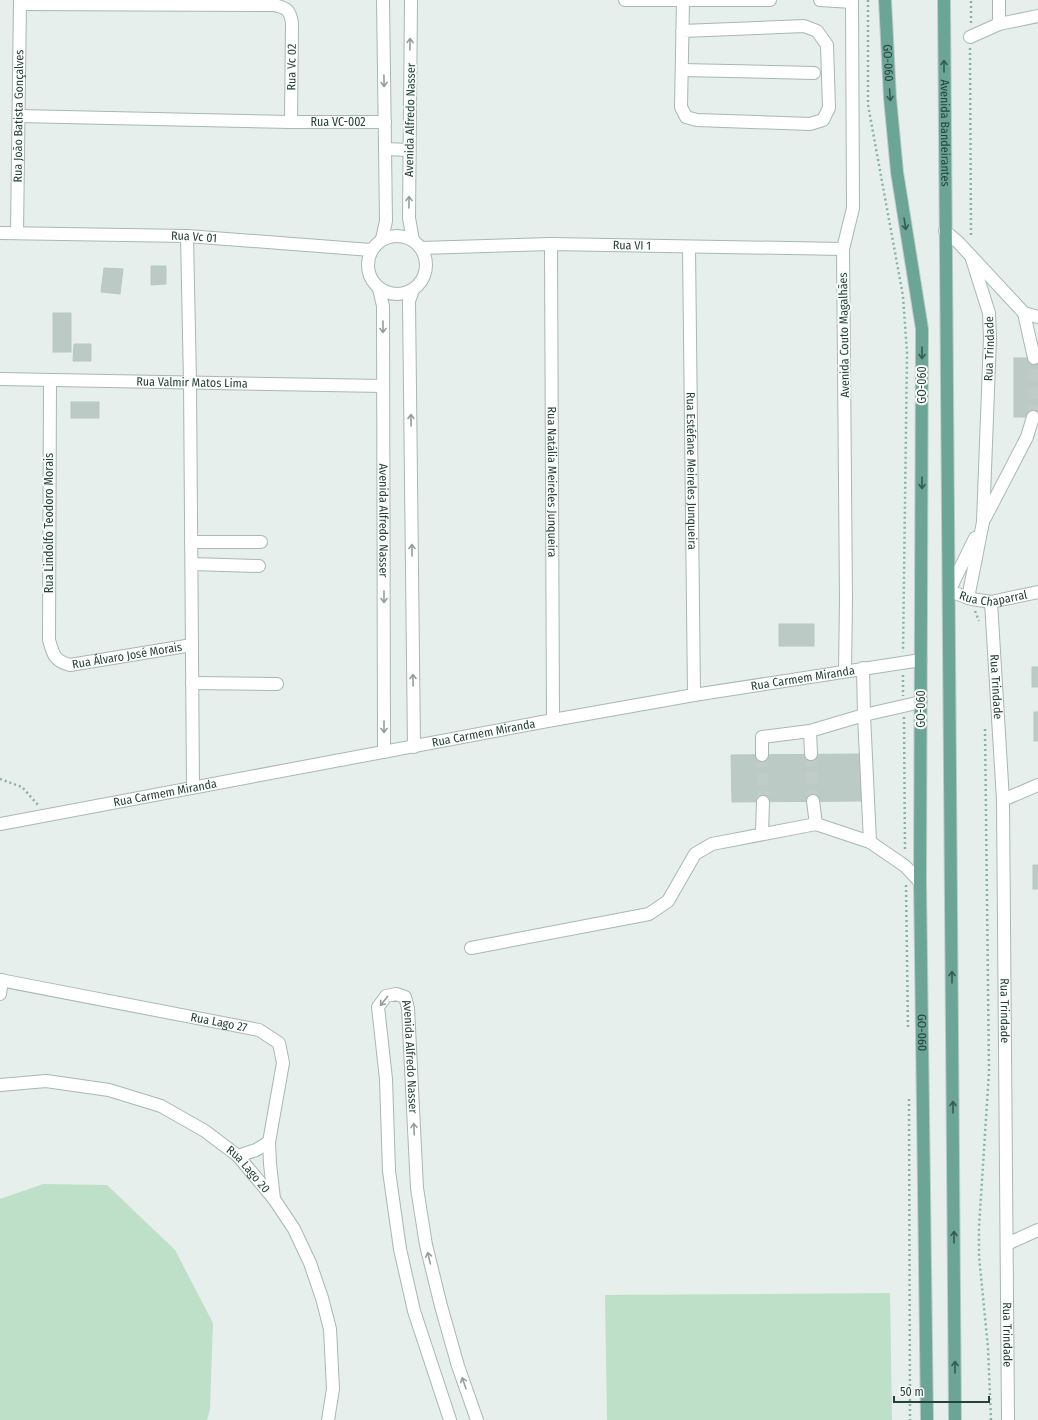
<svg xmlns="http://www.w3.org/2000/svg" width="1038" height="1420" viewBox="0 0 1038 1420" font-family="'Fira Sans Condensed',sans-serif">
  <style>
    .green { fill: #bfe0c8 }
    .building { fill: #bbcac4; stroke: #b8c9c2 }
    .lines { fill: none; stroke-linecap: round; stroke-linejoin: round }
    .minor-tunnel { stroke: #bfccc8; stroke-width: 12; stroke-dasharray: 12 6; stroke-linecap: butt }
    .minor-casing { stroke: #a8b8b2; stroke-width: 14 }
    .major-casing { stroke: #c2cac8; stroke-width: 14 }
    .path { stroke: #86b3a5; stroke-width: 2.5; stroke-dasharray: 2 3; stroke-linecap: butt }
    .minor { stroke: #fff; stroke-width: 12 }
    .major { stroke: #6aa596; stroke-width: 12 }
    .oneway { stroke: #92a09c }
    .oneway2 { stroke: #365b51 }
    .labels { text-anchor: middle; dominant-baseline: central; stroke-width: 4; stroke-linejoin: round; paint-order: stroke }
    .street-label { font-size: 12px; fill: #24423a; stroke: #f7fbf9 }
  </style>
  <rect width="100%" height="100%" fill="#e6efeb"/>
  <!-- green -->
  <g class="green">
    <polygon points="43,1184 107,1185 175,1250 213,1323 210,1409 207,1420 0,1420 0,1199"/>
    <polygon points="890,1293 892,1420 607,1420 605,1295"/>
  </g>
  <!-- building -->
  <g class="building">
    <polygon points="151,266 166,266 166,284 151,285"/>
    <polygon points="104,268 123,269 120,294 101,292"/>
    <rect x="53" y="313" width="18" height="39"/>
    <polygon points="74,344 91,344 91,361 73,361"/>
    <rect x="1014" y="358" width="24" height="59"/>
    <rect x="71" y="402" width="28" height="16"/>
    <rect x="779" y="624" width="35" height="22"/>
    <rect x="1032" y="667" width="6" height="20"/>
    <rect x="1034" y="712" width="4" height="29"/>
    <polygon points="862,754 863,801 732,802 731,755"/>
    <rect x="1033" y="865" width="5" height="24"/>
  </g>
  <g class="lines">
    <!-- minor-tunnel -->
    <g class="minor-tunnel">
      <polyline points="1033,417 1034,358"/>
      <polyline points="811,754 813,801"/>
      <polyline points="762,755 763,802"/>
    </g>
    <!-- minor casing -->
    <g class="minor-casing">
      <g id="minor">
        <polyline points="411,0 409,218 413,240"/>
        <polyline points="625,0 770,0"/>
        <polyline points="820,0 852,2"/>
        <polyline points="999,0 999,24"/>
        <polyline points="682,31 804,26 817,31 827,45 829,108 823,120 810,124 697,120 686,117 681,107 683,1"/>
        <polyline points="970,37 999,24 1038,16"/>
        <polyline points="682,70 814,73"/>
        <path id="s1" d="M 19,116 L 291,122 L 292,23 C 290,10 287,8 274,5 L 20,4"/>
        <path id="s2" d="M 291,122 L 385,122"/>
        <polyline points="385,149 409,150"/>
        <polyline points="945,231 958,242 1024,313 1034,358"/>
        <path id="s3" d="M 0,233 L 187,236 L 371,250"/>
        <path id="s4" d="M 17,233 L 20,0"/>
        <circle cx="397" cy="265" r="29"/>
        <polyline points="187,236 190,382 193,787"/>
        <polyline points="382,239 386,221 383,0"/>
        <path id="s5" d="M 551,244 L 553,720"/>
        <path id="s6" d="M 689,247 L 694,695"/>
        <path id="s7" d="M 421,248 L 551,244 L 843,249"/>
        <path id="s8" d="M 379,289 L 383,306 L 384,752"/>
        <polyline points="413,290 409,301 414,747"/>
        <polyline points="1024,313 1038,317"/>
        <path id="s9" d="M 0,379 L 383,386"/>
        <path id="s10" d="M 50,380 L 49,640 C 53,654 54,661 70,665 L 192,645"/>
        <polyline points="985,518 1027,437 1033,417"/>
        <path id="s11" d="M 975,538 L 949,591 L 972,599 L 991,602 L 1038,592"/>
        <polyline points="191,542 261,542"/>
        <polyline points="192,564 259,566"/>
        <path id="s12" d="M 968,598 L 983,522 L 990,338 L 989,313 L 971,256"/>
        <path id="s13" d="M 991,602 L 1003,800 L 1008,1420"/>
        <polyline points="863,668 864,715 870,842"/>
        <polyline points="845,671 846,600 843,249 853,208 852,0"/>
        <polyline points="192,683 277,684"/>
        <polyline points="811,754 810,731 864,715 921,702"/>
        <polyline points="762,755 762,737 810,731"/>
        <polyline points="1003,800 1038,785"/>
        <polyline points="813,801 816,824 870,842 905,866 920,882"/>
        <path id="s14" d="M 0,824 L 553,720 L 694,695 L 921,660"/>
        <polyline points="762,833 763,802"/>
        <polyline points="471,948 649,914 668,901 695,854 712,844 816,824"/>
        <path id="s15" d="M 0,980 L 259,1030 L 279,1043 L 283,1063 L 269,1142 L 270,1164 L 274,1199"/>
        <polyline points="0,994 2,980"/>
        <path id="s16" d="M 0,1085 L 46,1081 L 109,1090 L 161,1106 L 205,1131 L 238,1156 L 274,1199 L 294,1229 L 310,1263 L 322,1298 L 330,1329 L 333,1389 L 328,1420"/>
        <polyline points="238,1156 256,1150 269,1142"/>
        <polyline points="1007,1244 1038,1230"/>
        <path id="s17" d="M 450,1420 L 414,1311 L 400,1249 L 389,1171 L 386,1079 L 378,1007 L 386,996 L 396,994 L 405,997 L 408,1008 L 417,1188 L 426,1245 L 441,1306 L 458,1366 L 477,1420"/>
      </g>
    </g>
    <!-- major casing -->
    <g class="major-casing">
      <g id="major">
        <path id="s18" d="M 885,0 L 890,98 L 897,172 L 922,329 L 920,882 L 927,1420"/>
        <path id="s19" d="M 944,0 L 955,1420"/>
      </g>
    </g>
    <!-- path -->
    <g class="path">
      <polyline points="868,0 868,105 903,296 907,353 903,652"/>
      <polyline points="971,23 971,0"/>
      <polyline points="970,48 971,237"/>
      <polyline points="975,611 979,621"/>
      <polyline points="903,675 903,696"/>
      <polyline points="904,717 905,852"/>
      <polyline points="985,729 989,1072 979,1227 979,1256 988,1348 991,1420"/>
      <polyline points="0,779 22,787 38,805"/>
      <polyline points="906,885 908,1030"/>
      <polyline points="909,1099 910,1420"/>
    </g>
    <!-- minor -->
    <use href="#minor" class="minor"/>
    <!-- major -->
    <use href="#major" class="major"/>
  </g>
  <!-- one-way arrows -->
  <defs><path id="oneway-shaft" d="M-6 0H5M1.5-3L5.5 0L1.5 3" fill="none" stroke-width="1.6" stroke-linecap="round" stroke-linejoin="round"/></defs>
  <g class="oneway">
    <use href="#oneway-shaft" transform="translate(410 44) rotate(-89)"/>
    <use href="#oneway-shaft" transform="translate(384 81) rotate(89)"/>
    <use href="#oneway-shaft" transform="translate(409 202) rotate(-89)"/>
    <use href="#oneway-shaft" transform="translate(383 327) rotate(90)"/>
    <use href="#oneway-shaft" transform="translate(411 420) rotate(-91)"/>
    <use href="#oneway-shaft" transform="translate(412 550) rotate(-91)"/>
    <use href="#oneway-shaft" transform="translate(384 597) rotate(90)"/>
    <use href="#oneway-shaft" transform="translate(413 680) rotate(-91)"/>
    <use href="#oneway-shaft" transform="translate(384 727) rotate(90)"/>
    <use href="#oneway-shaft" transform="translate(384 1001) rotate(129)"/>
    <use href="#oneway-shaft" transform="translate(414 1129) rotate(-93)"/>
    <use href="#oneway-shaft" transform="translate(429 1258) rotate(-103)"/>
    <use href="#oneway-shaft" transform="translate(464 1383) rotate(-109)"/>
  </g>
  <g class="oneway2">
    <use href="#oneway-shaft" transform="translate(944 66) rotate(-90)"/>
    <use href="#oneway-shaft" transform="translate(890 95) rotate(86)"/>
    <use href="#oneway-shaft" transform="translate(905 224) rotate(81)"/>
    <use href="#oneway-shaft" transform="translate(922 353) rotate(90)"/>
    <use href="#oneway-shaft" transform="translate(922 483) rotate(90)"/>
    <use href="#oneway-shaft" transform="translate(952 977) rotate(-90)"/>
    <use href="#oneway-shaft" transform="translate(953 1107) rotate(-90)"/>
    <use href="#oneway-shaft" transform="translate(954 1237) rotate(-90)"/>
    <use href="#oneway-shaft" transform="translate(955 1367) rotate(-90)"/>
  </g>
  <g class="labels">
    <!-- street labels -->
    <g class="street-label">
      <text stroke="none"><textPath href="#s18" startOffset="63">GO-060</textPath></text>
      <text stroke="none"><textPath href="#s1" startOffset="327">Rua Vc 02</textPath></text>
      <text stroke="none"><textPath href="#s4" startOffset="117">Rua João Batista Gonçalves</textPath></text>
      <text transform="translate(410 120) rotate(-89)">Avenida Alfredo Nasser</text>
      <text stroke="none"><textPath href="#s2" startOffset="47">Rua VC-002</textPath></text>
      <text stroke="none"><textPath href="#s19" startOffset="133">Avenida Bandeirantes</textPath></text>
      <text stroke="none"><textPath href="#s3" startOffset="194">Rua Vc 01</textPath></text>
      <text stroke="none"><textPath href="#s7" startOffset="211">Rua VI 1</textPath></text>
      <text transform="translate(844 335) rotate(-91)">Avenida Couto Magalhães</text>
      <text stroke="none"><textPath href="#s12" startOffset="251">Rua Trindade</textPath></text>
      <text stroke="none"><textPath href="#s9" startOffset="192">Rua Valmir Matos Lima</textPath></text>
      <text transform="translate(922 385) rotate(-90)">GO-060</text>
      <text stroke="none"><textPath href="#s6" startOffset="224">Rua Estéfane Meireles Junqueira</textPath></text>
      <text stroke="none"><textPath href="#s5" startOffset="238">Rua Natália Meireles Junqueira</textPath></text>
      <text stroke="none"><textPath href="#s8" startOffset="232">Avenida Alfredo Nasser</textPath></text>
      <text transform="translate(49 523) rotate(-90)">Rua Lindolfo Teodoro Morais</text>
      <text stroke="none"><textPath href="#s11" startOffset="105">Rua Chaparral</textPath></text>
      <text stroke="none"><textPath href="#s10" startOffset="353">Rua Álvaro José Morais</textPath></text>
      <text stroke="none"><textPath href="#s14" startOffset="816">Rua Carmem Miranda</textPath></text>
      <text stroke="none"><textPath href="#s13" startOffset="85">Rua Trindade</textPath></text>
      <text transform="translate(921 709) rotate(-90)">GO-060</text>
      <text stroke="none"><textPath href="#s14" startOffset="492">Rua Carmem Miranda</textPath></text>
      <text stroke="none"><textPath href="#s14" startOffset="168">Rua Carmem Miranda</textPath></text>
      <text stroke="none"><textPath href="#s13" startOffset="409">Rua Trindade</textPath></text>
      <text stroke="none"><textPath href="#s15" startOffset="223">Rua Lago 27</textPath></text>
      <text stroke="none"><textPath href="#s18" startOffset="1035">GO-060</textPath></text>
      <text stroke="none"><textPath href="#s17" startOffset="515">Avenida Alfredo Nasser</textPath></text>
      <text stroke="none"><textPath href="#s16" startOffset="273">Rua Lago 20</textPath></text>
      <text stroke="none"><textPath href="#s13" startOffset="733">Rua Trindade</textPath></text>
    </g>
  </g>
  <!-- scale -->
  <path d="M894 1396v6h95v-6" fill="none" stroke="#24423a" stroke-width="2"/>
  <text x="900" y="1396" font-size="12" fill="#24423a" stroke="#f7fbf9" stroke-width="3" paint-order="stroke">50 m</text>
</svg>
